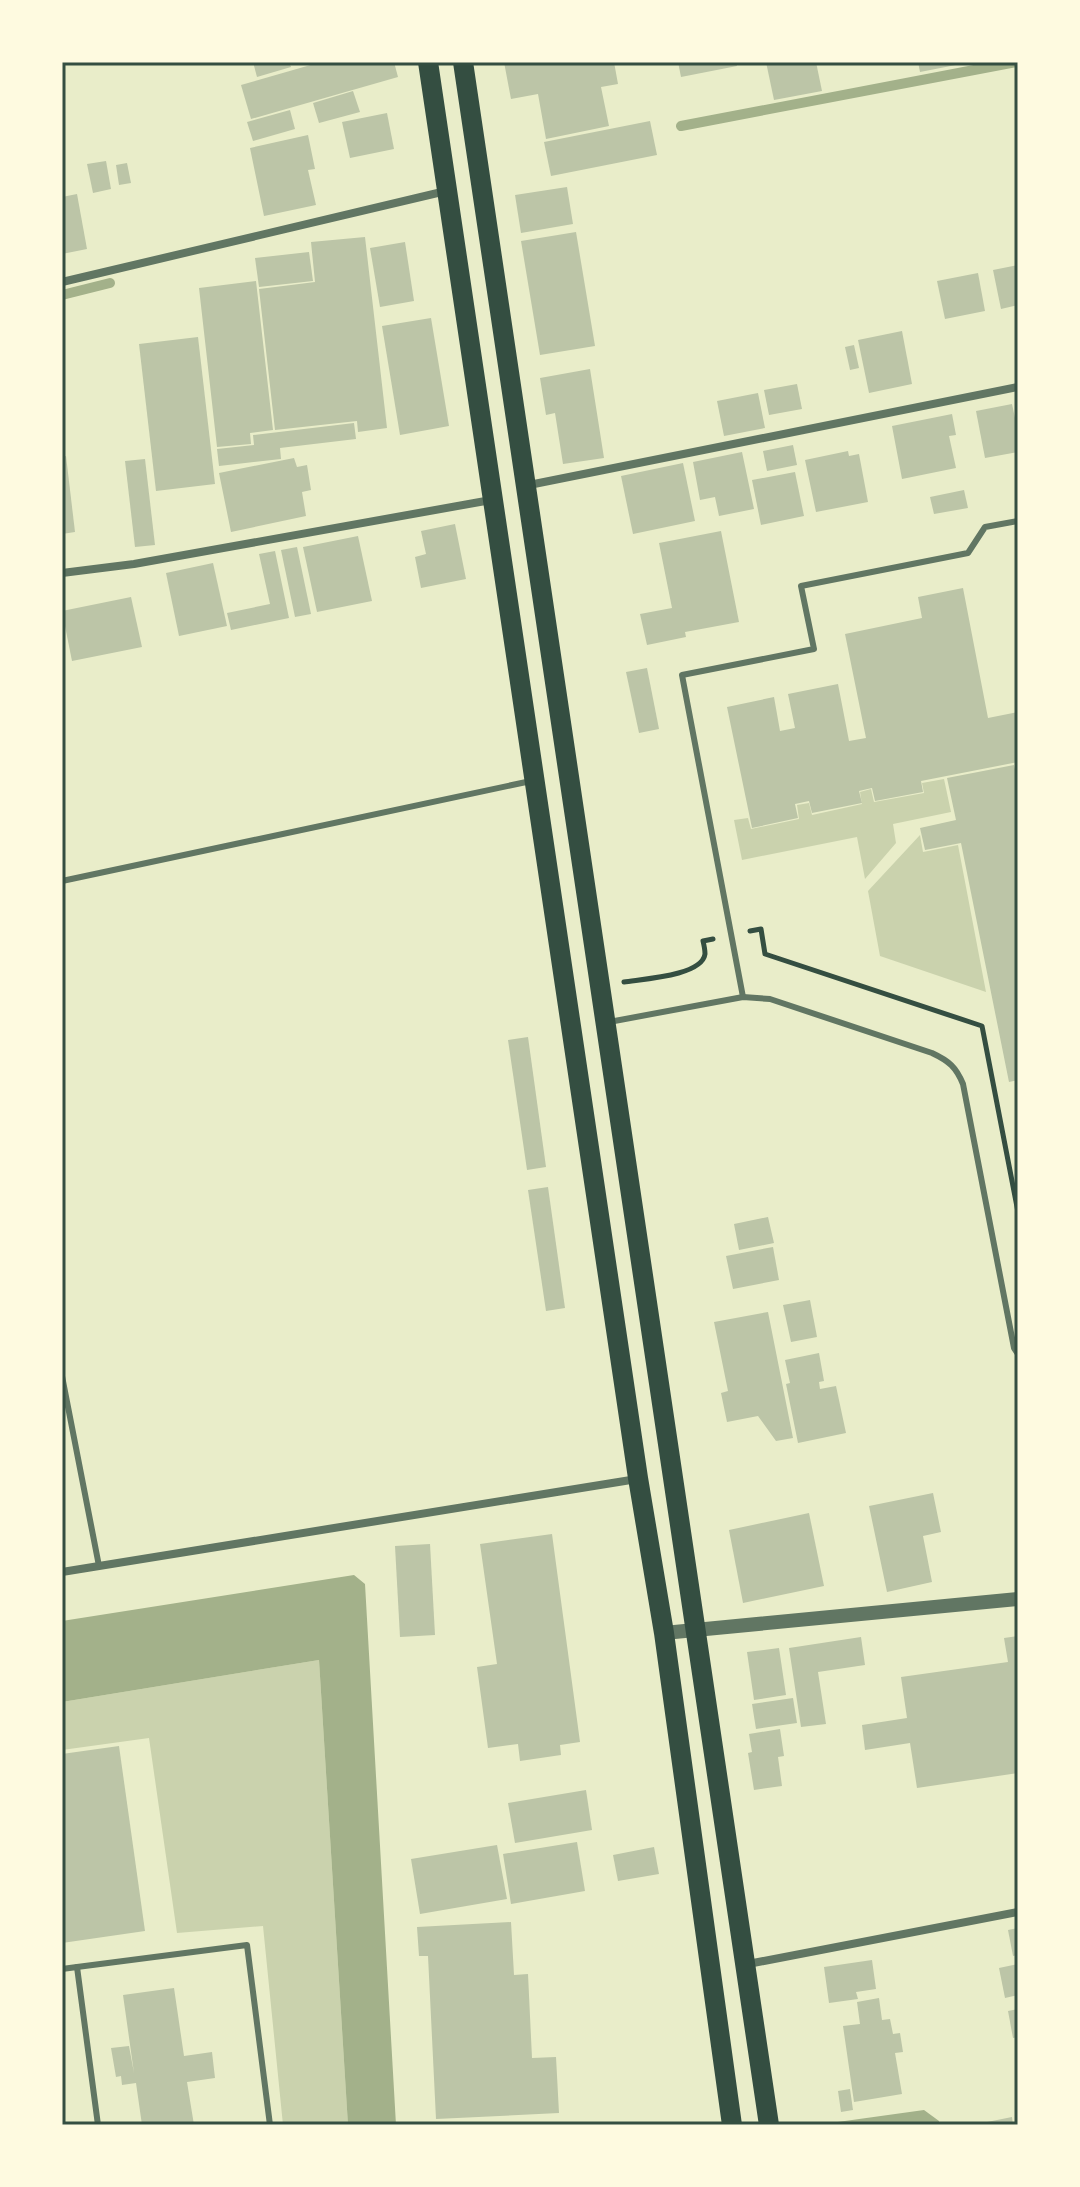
<svg xmlns="http://www.w3.org/2000/svg" width="1080" height="2187" viewBox="0 0 1080 2187" font-family="Commissioner,sans-serif">
  <style>
    .green { fill: #cad2ad }
    .water { fill: #a3b18a }
    .lines { fill: none; stroke-linecap: round; stroke-linejoin: round }
    .stream { stroke: #a3b18a; stroke-width: 10 }
    .building { fill: #bcc5a7 }
    .path { stroke: #344e41; stroke-width: 5 }
    .service { stroke: #617663; stroke-width: 6 }
    .minor { stroke: #617663; stroke-width: 8 }
    .tertiary { stroke: #617663; stroke-width: 14 }
    .primary { stroke: #344e41; stroke-width: 20 }
    .neatline { fill: none; stroke: #344e41; stroke-width: 3 }
  </style>
  <rect width="100%" height="100%" fill="#e9edc9"/>
  <!-- green -->
  <g class="green">
    <polygon points="944,779 951,812 893,824 896,843 865,879 857,837 742,860 734,820 748,818 751,829 799,819 797,805 809,803 812,815 862,804 860,792 871,789 874,802 924,793 922,783"/>
    <polygon points="920,835 923,852 958,845 986,992 880,956 868,891"/>
    <polygon points="319,1660 348,2125 283,2125 263,1926 177,1933 149,1738 62,1750 62,1702"/>
  </g>
  <!-- water -->
  <g class="water">
    <polygon points="354,1575 365,1584 396,2125 348,2125 319,1660 62,1702 62,1621"/>
    <polygon points="924,2110 939,2121 939,2125 816,2125"/>
  </g>
  <g class="lines">
    <!-- stream -->
    <g class="stream">
      <polyline points="681,126 1016,62"/>
      <polyline points="62,295 110,283"/>
    </g>
  </g>
  <!-- building -->
  <g class="building">
    <polygon points="253,62 289,62 291,67 257,77"/>
    <polygon points="321,62 394,62 398,77 251,119 241,85"/>
    <polygon points="504,62 614,62 618,84 601,87 609,126 546,139 538,94 511,99"/>
    <polygon points="678,62 736,62 737,66 681,77"/>
    <polygon points="766,62 816,62 822,91 774,100"/>
    <polygon points="918,62 966,62 966,63 920,72"/>
    <polygon points="353,91 360,112 319,123 313,103"/>
    <polygon points="290,110 295,129 253,141 247,122"/>
    <polygon points="387,113 394,149 350,158 342,122"/>
    <polygon points="650,121 657,155 551,176 544,142"/>
    <polygon points="308,135 315,169 308,170 316,205 264,216 250,148"/>
    <polygon points="106,161 111,189 93,193 87,164"/>
    <polygon points="127,163 131,183 119,185 116,165"/>
    <polygon points="567,187 573,224 521,233 515,195"/>
    <polygon points="77,194 87,249 62,254 62,197"/>
    <polygon points="576,232 595,346 540,355 521,241"/>
    <polygon points="365,237 387,428 358,432 357,421 275,430 259,289 315,282 311,242"/>
    <polygon points="405,242 414,301 380,307 370,248"/>
    <polygon points="309,252 313,281 259,287 255,258"/>
    <polygon points="1018,265 1018,305 1001,309 993,270"/>
    <polygon points="978,273 985,311 945,319 937,281"/>
    <polygon points="256,281 273,430 250,433 251,444 217,447 199,288"/>
    <polygon points="431,318 449,426 400,435 382,326"/>
    <polygon points="902,331 912,384 869,393 858,340"/>
    <polygon points="198,337 215,484 156,491 139,344"/>
    <polygon points="854,345 859,368 850,370 845,347"/>
    <polygon points="590,369 604,458 563,464 555,413 546,415 540,378"/>
    <polygon points="797,384 802,409 769,415 764,390"/>
    <polygon points="758,393 765,428 724,436 717,401"/>
    <polygon points="1012,404 1018,432 1018,452 985,458 976,411"/>
    <polygon points="952,414 956,435 949,436 956,468 902,479 892,426"/>
    <polygon points="354,423 356,439 280,448 281,459 219,466 217,449 254,445 253,435"/>
    <polygon points="793,445 797,465 767,471 763,451"/>
    <polygon points="848,451 849,456 859,454 868,502 816,512 805,460"/>
    <polygon points="742,452 754,509 719,516 715,497 700,500 693,462"/>
    <polygon points="66,456 75,532 62,534 62,457"/>
    <polygon points="294,458 297,467 307,465 311,490 302,492 306,516 231,532 219,473"/>
    <polygon points="145,459 155,545 135,547 125,461"/>
    <polygon points="683,463 695,521 633,534 621,476"/>
    <polygon points="795,472 804,516 761,525 752,480"/>
    <polygon points="964,490 968,508 934,514 930,497"/>
    <polygon points="455,524 466,579 421,588 415,557 426,554 421,531"/>
    <polygon points="721,531 739,622 685,632 686,637 647,645 640,614 672,608 659,543"/>
    <polygon points="358,536 372,601 317,612 303,547"/>
    <polygon points="297,547 311,614 295,617 281,550"/>
    <polygon points="275,551 289,618 231,630 227,613 270,604 259,554"/>
    <polygon points="213,563 227,626 179,636 166,573"/>
    <polygon points="963,588 988,718 1018,712 1018,762 921,781 923,792 875,801 872,788 859,791 862,803 812,813 809,801 795,804 798,818 752,828 727,707 774,697 780,731 795,728 788,694 838,684 849,741 866,738 845,634 922,618 918,597"/>
    <polygon points="131,597 142,647 72,661 62,611"/>
    <polygon points="647,668 659,729 639,733 626,672"/>
    <polygon points="1014,765 1018,783 1018,1080 1009,1082 961,843 925,850 920,828 956,820 947,778"/>
    <polygon points="528,1037 546,1167 527,1170 508,1040"/>
    <polygon points="548,1187 565,1308 546,1311 528,1190"/>
    <polygon points="768,1217 774,1243 739,1250 734,1224"/>
    <polygon points="773,1247 779,1280 733,1289 726,1256"/>
    <polygon points="810,1300 817,1337 791,1342 783,1305"/>
    <polygon points="768,1312 793,1438 776,1441 758,1416 727,1422 721,1393 728,1391 714,1322"/>
    <polygon points="819,1353 824,1381 819,1382 820,1389 836,1386 846,1433 798,1443 786,1384 790,1383 785,1360"/>
    <polygon points="933,1493 941,1532 923,1536 932,1582 887,1592 869,1506"/>
    <polygon points="809,1513 824,1586 743,1603 729,1530"/>
    <polygon points="552,1534 580,1742 560,1745 561,1755 520,1761 518,1744 488,1748 477,1667 497,1664 480,1544"/>
    <polygon points="430,1544 435,1635 400,1637 395,1546"/>
    <polygon points="1018,1636 1018,1773 917,1788 910,1743 865,1750 862,1725 907,1718 901,1677 1008,1662 1004,1638"/>
    <polygon points="861,1637 865,1665 818,1672 826,1724 801,1727 789,1648"/>
    <polygon points="779,1648 786,1695 754,1700 747,1652"/>
    <polygon points="793,1698 797,1723 756,1729 752,1704"/>
    <polygon points="780,1729 784,1756 778,1757 782,1786 754,1790 748,1753 752,1752 749,1734"/>
    <polygon points="119,1746 145,1931 62,1943 62,1754"/>
    <polygon points="586,1790 592,1830 515,1843 508,1803"/>
    <polygon points="577,1842 585,1891 511,1904 503,1854"/>
    <polygon points="497,1845 507,1899 420,1914 411,1859"/>
    <polygon points="654,1847 659,1874 618,1881 613,1855"/>
    <polygon points="511,1922 514,1975 528,1974 532,2058 556,2057 559,2113 436,2119 428,1956 419,1956 417,1927"/>
    <polygon points="1018,1928 1018,1955 1013,1956 1008,1930"/>
    <polygon points="872,1960 876,1989 856,1992 858,1999 829,2003 824,1967"/>
    <polygon points="1018,1964 1018,1995 1005,1998 999,1968"/>
    <polygon points="174,1988 184,2056 212,2052 215,2078 187,2082 194,2125 142,2125 136,2083 122,2085 121,2076 116,2077 111,2048 129,2046 134,2073 123,1995"/>
    <polygon points="879,1998 882,2020 890,2019 893,2034 900,2033 903,2052 895,2053 902,2094 854,2102 843,2026 860,2024 857,2002"/>
    <polygon points="1018,2009 1018,2037 1013,2038 1008,2011"/>
    <polygon points="850,2089 853,2110 841,2112 838,2091"/>
    <polygon points="1012,2117 1013,2125 977,2125 977,2124"/>
  </g>
  <g class="lines">
    <!-- path -->
    <g class="path">
      <polyline points="750,931 761,929 765,954 982,1026 1018,1212"/>
      <path d="M 624,982 C 642,979 702,976 705,954 C 705,949 704,945 703,941 L 713,939"/>
    </g>
    <!-- service -->
    <g class="service">
      <polyline points="62,881 531,781"/>
      <polyline points="743,997 682,675 814,649 801,586 968,553 985,527 1018,521"/>
      <path d="M 609,1022 L 743,997 L 770,999 L 932,1053 C 949,1061 956,1067 963,1084 L 1014,1348 L 1018,1354"/>
      <polyline points="62,1376 99,1566"/>
      <polyline points="77,1967 247,1945 270,2125"/>
      <polyline points="62,1969 77,1967 98,2125"/>
    </g>
    <!-- minor -->
    <g class="minor">
      <polyline points="62,282 446,191"/>
      <polyline points="529,485 1018,387"/>
      <polyline points="62,573 134,564 491,500"/>
      <polyline points="62,1572 637,1479"/>
      <polyline points="748,1964 1018,1912"/>
    </g>
    <!-- tertiary -->
    <polyline class="tertiary" points="664,1633 1018,1599"/>
    <!-- primary -->
    <g class="primary">
      <polyline points="428,62 638,1478 664,1633 732,2125"/>
      <polyline points="463,62 769,2125"/>
    </g>
  </g>
  <!-- border -->
  <rect width="1080" height="2187" fill="none" stroke="#fefae0" stroke-width="128"/>
  <rect x="64" y="64" width="952" height="2059" class="neatline"/>
</svg>
